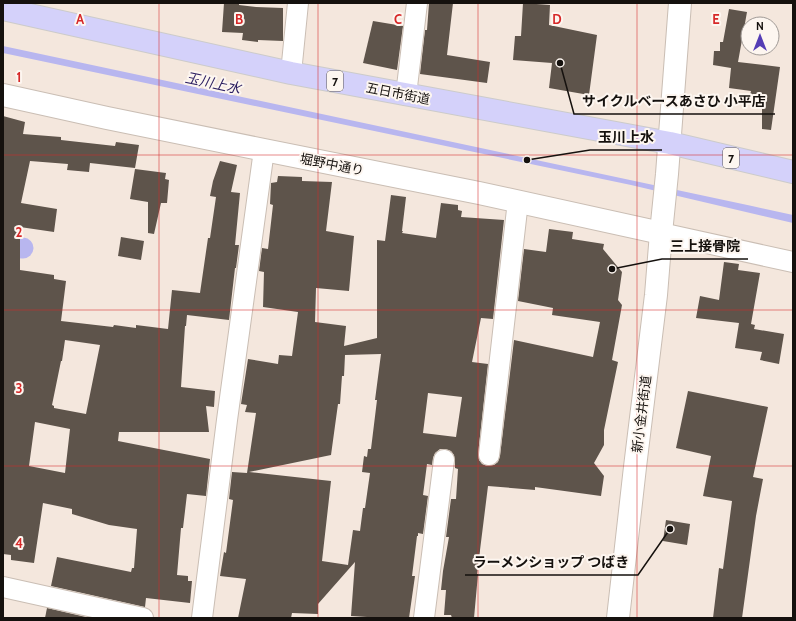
<svg xmlns="http://www.w3.org/2000/svg" width="796" height="621" viewBox="0 0 796 621" font-family="Cabin,'Noto Sans JP',sans-serif">
  <style>
    .water { fill: #b8b6ef }
    .lines { fill: none; stroke-linecap: round; stroke-linejoin: round }
    .canal { stroke: #b8b6ef; stroke-width: 21 }
    .building { fill: #5e544b; fill-rule: evenodd }
    .minor-casing { stroke: #cabeb4; stroke-width: 22 }
    .tertiary-casing { stroke: #cabeb4; stroke-width: 24 }
    .secondary-casing { stroke: #cabeb4; stroke-width: 24 }
    .primary-casing { stroke: #cccbca; stroke-width: 24 }
    .minor { stroke: #fff; stroke-width: 20 }
    .tertiary { stroke: #fff; stroke-width: 22 }
    .secondary { stroke: #fff; stroke-width: 22 }
    .primary { stroke: #d4d1fa; stroke-width: 22 }
    .grid { fill: none; stroke: #d62828; stroke-width: 1; stroke-opacity: 0.55 }
    .labels { text-anchor: middle; dominant-baseline: central; stroke-width: 4; stroke-linejoin: round; paint-order: stroke }
    .shield { fill: #fdf6f0; stroke: #5b5652; stroke-width: 1 }
    .shield-label { font-size: 12px; font-weight: bold; fill: #15110e }
    .street-label { font-size: 13px; fill: #15110e; stroke: #fdf6f0 }
    .water-label { font-size: 14px; font-style: italic; fill: #2d2062; stroke: #fdf6f0 }
    .grid-label { font-size: 13px; text-anchor: middle; font-weight: bold; fill: #d62828; stroke: #fdf6f0; stroke-width: 4; stroke-linejoin: round; paint-order: stroke }
    .leader { fill: none; stroke: #15110e; stroke-width: 1.5 }
    .callout-dot { fill: #15110e; stroke: #fdf6f0; stroke-width: 1.5 }
    .callout-label { font-size: 14px; text-anchor: middle; font-weight: bold; fill: #15110e; stroke: #fdf6f0; stroke-width: 4; stroke-linejoin: round; paint-order: stroke }
  </style>
  <rect width="100%" height="100%" fill="#f4e7dd"/>
  <!-- water -->
  <polygon class="water" points="3,46 752,206 793,215 793,223 631,185 3,53"/>
  <g class="lines">
    <!-- canal -->
    <polyline class="canal" points="3,247 23,248"/>
  </g>
  <!-- building -->
  <g class="building">
    <polygon points="224,3 239,3 239,5 256,7 283,8 283,41 258,40 258,42 242,40 243,33 222,32"/>
    <polygon points="429,3 453,3 447,55 490,62 487,83 420,74 425,30 427,30"/>
    <polygon points="523,3 550,5 549,25 597,35 589,95 549,88 552,63 513,60 515,36 521,36"/>
    <polygon points="729,9 747,12 738,62 780,67 771,130 762,129 762,97 750,95 751,91 729,88 731,68 713,65 714,51 720,51 720,42 723,42"/>
    <polygon points="373,21 403,26 397,70 363,63"/>
    <path d="M 3,116 L 25,122 L 23,134 L 61,137 L 61,140 L 115,146 L 116,142 L 139,145 L 135,168 L 90,163 L 89,172 L 67,170 L 68,164 L 30,161 L 21,203 L 57,209 L 54,232 L 20,227 L 20,270 L 54,275 L 54,279 L 66,281 L 61,321 L 113,327 L 114,325 L 136,328 L 136,325 L 168,329 L 172,290 L 200,293 L 208,238 L 210,238 L 216,197 L 210,196 L 213,181 L 220,161 L 237,165 L 231,192 L 240,193 L 235,245 L 239,245 L 236,268 L 235,268 L 229,320 L 187,315 L 186,326 L 185,326 L 181,387 L 215,391 L 214,407 L 206,406 L 209,432 L 119,432 L 118,441 L 210,459 L 206,496 L 187,494 L 183,528 L 181,528 L 177,575 L 188,576 L 188,581 L 192,581 L 190,603 L 146,598 L 145,607 L 51,586 L 57,557 L 131,572 L 132,568 L 134,568 L 137,529 L 109,525 L 72,514 L 72,509 L 43,503 L 34,563 L 11,560 L 11,555 L 3,554 ZM 65,340 L 100,345 L 86,414 L 54,408 L 54,406 L 52,405 L 61,361 L 62,361 ZM 35,422 L 70,429 L 65,473 L 29,466 Z"/>
    <polygon points="135,169 166,173 165,179 169,180 167,203 161,203 154,234 148,233 148,202 130,199"/>
    <path d="M 278,176 L 302,177 L 302,181 L 332,182 L 326,231 L 354,236 L 349,291 L 316,288 L 315,322 L 346,326 L 344,346 L 377,338 L 377,240 L 385,241 L 391,195 L 406,197 L 402,231 L 403,231 L 402,233 L 436,238 L 441,203 L 458,205 L 458,210 L 462,211 L 461,217 L 504,220 L 493,319 L 481,318 L 472,362 L 488,364 L 478,454 L 479,460 L 482,464 L 487,466 L 494,465 L 498,462 L 500,456 L 514,340 L 593,357 L 600,322 L 552,315 L 553,308 L 518,301 L 524,249 L 546,252 L 549,229 L 573,232 L 572,239 L 604,244 L 603,249 L 622,272 L 618,300 L 622,305 L 612,360 L 618,362 L 604,430 L 604,445 L 594,463 L 604,476 L 601,496 L 535,487 L 535,490 L 488,486 L 480,550 L 480,551 L 477,574 L 478,574 L 474,618 L 452,618 L 451,615 L 444,615 L 446,590 L 441,590 L 443,571 L 449,537 L 446,537 L 451,499 L 456,499 L 458,469 L 455,468 L 455,461 L 454,455 L 451,451 L 445,449 L 440,449 L 435,453 L 433,458 L 432,465 L 427,464 L 423,495 L 428,496 L 423,534 L 418,533 L 418,536 L 417,536 L 412,576 L 415,576 L 409,618 L 383,618 L 351,616 L 355,562 L 318,604 L 318,614 L 292,613 L 291,618 L 238,618 L 246,579 L 220,576 L 224,552 L 226,553 L 233,500 L 229,499 L 232,472 L 247,473 L 256,413 L 245,412 L 247,405 L 241,404 L 248,359 L 278,364 L 279,355 L 292,356 L 298,312 L 263,307 L 264,272 L 259,271 L 262,248 L 268,249 L 273,205 L 270,204 L 271,183 L 277,182 ZM 381,354 L 375,400 L 377,400 L 371,449 L 368,449 L 367,457 L 364,456 L 362,472 L 370,473 L 365,508 L 363,508 L 360,531 L 353,530 L 348,565 L 322,561 L 331,481 L 249,472 L 331,455 L 338,404 L 340,404 L 342,376 L 344,376 L 345,355 ZM 428,393 L 462,397 L 456,437 L 423,433 Z"/>
    <polygon points="121,237 144,241 141,260 118,256"/>
    <polygon points="724,262 739,264 738,270 760,273 751,324 755,325 754,329 784,334 779,364 760,360 762,352 735,348 739,323 696,318 700,296 719,300"/>
    <polygon points="688,391 768,407 753,477 763,479 756,516 742,618 713,618 719,568 723,569 732,501 703,496 711,456 676,448"/>
    <polygon points="666,520 690,524 687,545 663,541"/>
    <polygon points="47,608 90,618 45,618"/>
  </g>
  <g class="lines">
    <!-- minor casing -->
    <g class="minor-casing">
      <g id="minor">
        <polyline points="291,73 298,3"/>
        <polyline points="406,95 417,3"/>
        <polyline points="661,233 793,262"/>
        <polyline points="489,455 518,201"/>
        <polyline points="3,587 143,618"/>
        <polyline points="202,618 227,420 264,150"/>
        <polyline points="424,618 444,460"/>
      </g>
    </g>
    <!-- tertiary casing -->
    <g class="tertiary-casing">
      <polyline id="tertiary" points="3,95 107,118 264,150 479,193 661,233"/>
    </g>
    <!-- secondary casing -->
    <g class="secondary-casing">
      <polyline id="secondary" points="618,618 635,467 656,295 661,233 667,174 680,3"/>
    </g>
    <!-- primary casing -->
    <g class="primary-casing">
      <polyline id="primary" points="3,9 291,73 670,143 793,172"/>
    </g>
    <!-- minor -->
    <use href="#minor" class="minor"/>
    <!-- tertiary -->
    <use href="#tertiary" class="tertiary"/>
    <!-- secondary -->
    <use href="#secondary" class="secondary"/>
    <!-- primary -->
    <use href="#primary" class="primary"/>
  </g>
  <!-- grid -->
  <path class="grid" d="M 159,3 L 159,618M 318,3 L 318,618M 478,3 L 478,618M 637,3 L 637,618M 3,155 L 793,155M 3,310 L 793,310M 3,466 L 793,466"/>
  <g class="labels">
    <!-- shield labels -->
    <g class="shield">
      <rect x="327" y="71" width="16" height="20" rx="3"/>
      <rect x="723" y="148" width="16" height="20" rx="3"/>
    </g>
    <g class="shield-label">
      <text x="335" y="81">7</text>
      <text x="731" y="158">7</text>
    </g>
    <!-- street labels -->
    <g class="street-label">
      <text transform="translate(398 93) rotate(11)">五日市街道</text>
      <text transform="translate(332 164) rotate(11)">堀野中通り</text>
      <text transform="translate(641 414) rotate(-83)">新小金井街道</text>
    </g>
    <!-- water labels -->
    <g class="water-label">
      <text transform="translate(213 83) rotate(12)">玉川上水</text>
    </g>
  </g>
  <g class="grid-label">
    <text x="80" y="24">A</text>
    <text x="239" y="24">B</text>
    <text x="398" y="24">C</text>
    <text x="557" y="24">D</text>
    <text x="716" y="24">E</text>
    <text x="19" y="82">1</text>
    <text x="19" y="237">2</text>
    <text x="19" y="393">3</text>
    <text x="19" y="548">4</text>
  </g>
  <!-- callouts -->
  <path class="leader" d="M560 63L574 114H775M527 160L590 150H662M612 269L662 259H748M670 529L638 575H465"/>
  <g class="callout-dot">
    <circle cx="560" cy="63" r="4"/>
    <circle cx="527" cy="160" r="4"/>
    <circle cx="612" cy="269" r="4"/>
    <circle cx="670" cy="529" r="4"/>
  </g>
  <g class="callout-label">
    <text x="674" y="106">サイクルベースあさひ 小平店</text>
    <text x="626" y="142">玉川上水</text>
    <text x="705" y="251">三上接骨院</text>
    <text x="551" y="567">ラーメンショップ つばき</text>
  </g>
  <!-- border -->
  <rect width="796" height="621" fill="none" stroke="#15110e" stroke-width="8"/>
  <!-- north arrow -->
  <g transform="translate(760 36)"><circle r="19" fill="#fdf6f0" stroke="#a09a96"/>
  <path d="M0-3L7 15L0 10L-7 15Z" fill="#553db5"/>
  <text y="-6" font-size="11" font-weight="bold" text-anchor="middle" fill="#15110e">N</text>
  </g>
</svg>
